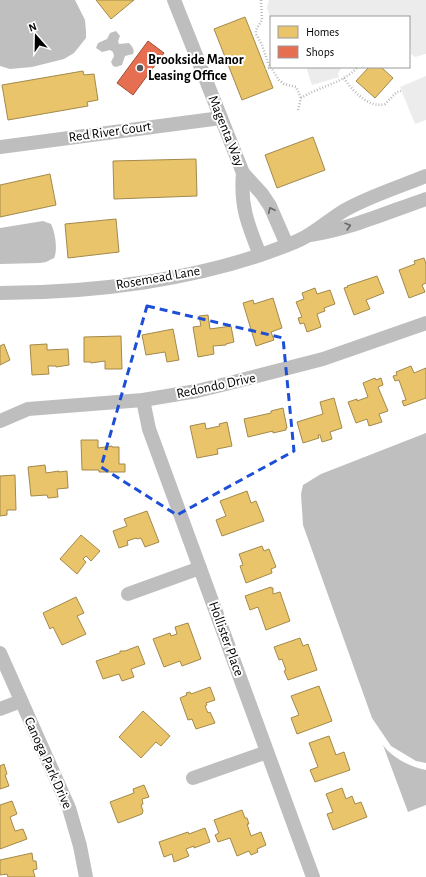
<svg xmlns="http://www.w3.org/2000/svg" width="426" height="877" viewBox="0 0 426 877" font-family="'Alegreya Sans',sans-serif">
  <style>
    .green { fill: #ececec }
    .water { fill: #bfbfbf }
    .homes { fill: #e9c46a; stroke: #a3894a }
    .shops { fill: #e76f51; stroke: #a24e39 }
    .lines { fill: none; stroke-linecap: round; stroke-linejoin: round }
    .path { stroke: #b9b9b9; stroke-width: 2.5; stroke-dasharray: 1 2; stroke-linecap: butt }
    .minor { stroke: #bebebe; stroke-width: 14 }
    .oneway { stroke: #686868 }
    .marked { fill: none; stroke: #1d4ed8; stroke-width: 3; stroke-dasharray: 8 5; stroke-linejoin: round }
    .poi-dot { fill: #595959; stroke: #fff; stroke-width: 1.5 }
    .labels { text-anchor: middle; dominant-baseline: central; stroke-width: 4; stroke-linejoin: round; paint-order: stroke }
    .poi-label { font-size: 14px; font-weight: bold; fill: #000; stroke: #fff; text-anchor: start }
    .street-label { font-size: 14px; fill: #000; stroke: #fff }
  </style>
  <rect width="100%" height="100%" fill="#fff"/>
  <!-- green -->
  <g class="green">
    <polygon points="269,0 426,0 426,54 415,57 411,54 410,42 409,42 409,17 271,17 271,19 267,8"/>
    <polygon points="306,67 342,67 338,73 339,77 312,85"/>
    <polygon points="426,76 426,120 415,124 400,87"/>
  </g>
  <!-- water -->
  <g class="water">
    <polygon points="0,0 75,0 85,20 86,31 86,38 74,53 64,59 32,67 10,69 0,66"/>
    <path d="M 116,31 L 120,36 L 118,41 L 119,44 L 129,43 C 132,46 135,50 133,54 L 125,56 L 122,65 L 116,67 L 113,66 L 111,62 L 114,56 L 113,52 L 110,50 L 102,52 L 96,48 L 98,43 L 107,39 L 110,33 Z"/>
    <path d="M 43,221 L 51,224 C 55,232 58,250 54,258 L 46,262 L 40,263 L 0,264 L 0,228 Z"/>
    <polygon points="426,433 426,763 416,761 391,746 372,718 303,525 301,494 303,485 321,474"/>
    <path d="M 383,745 C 392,758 411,767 426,770 L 426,805 L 408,812 Z"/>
  </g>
  <!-- homes -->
  <g class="homes">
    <polygon points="96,0 134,0 111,19"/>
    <polygon points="245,17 273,88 242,100 214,29"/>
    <polygon points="369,67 381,67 393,78 375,98 356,81"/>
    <polygon points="83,71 84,75 94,74 98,100 87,102 88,106 8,120 2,85"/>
    <polygon points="313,137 325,170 277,188 265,155"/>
    <polygon points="196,159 197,196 114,199 113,161"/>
    <polygon points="50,174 56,205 0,217 0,185"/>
    <polygon points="116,219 119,252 68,258 65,224"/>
    <polygon points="424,258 426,264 426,283 422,285 425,292 409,298 399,270 415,264 414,261"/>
    <polygon points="377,276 384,293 366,300 370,309 354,315 344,288 348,287 347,286"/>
    <polygon points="315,288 317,294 330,290 335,304 324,308 325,311 317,314 321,327 307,332 304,323 300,324 298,318 302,317 296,302 304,299 302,293"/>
    <polygon points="273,298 282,328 271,332 274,340 256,346 243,303 253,300 254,304"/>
    <polygon points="208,315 210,329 231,326 234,342 226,344 226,345 213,346 214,354 198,357 193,327 201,326 199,316"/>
    <polygon points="173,329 179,360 167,362 165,352 146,355 142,335"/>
    <polygon points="121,336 122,369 105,369 105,361 91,363 91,362 84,362 84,337"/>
    <polygon points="4,344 10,360 0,365 0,346"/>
    <polygon points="47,344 47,350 68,349 69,365 56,367 56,366 48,366 49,374 32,375 30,345"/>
    <polygon points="411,366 414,373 426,368 426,398 404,406 402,401 406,400 399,380 395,381 393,376 397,375 396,372"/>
    <polygon points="375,378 376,380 381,378 383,385 378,387 388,411 379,414 382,422 369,426 367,419 356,423 348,402 357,399 357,401 368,397 363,383"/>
    <polygon points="334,398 342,428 330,432 332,439 322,442 320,435 318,435 319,438 303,443 297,422 323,414 320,402"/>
    <polygon points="283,408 287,428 286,428 286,430 273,433 273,431 248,437 244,419 271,413 271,411"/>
    <polygon points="227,422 232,446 217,449 218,454 197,458 190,426 205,423 206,429 220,426 219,424"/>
    <polygon points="81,440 98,440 98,448 112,446 112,447 119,447 119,464 125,464 125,472 99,472 99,470 82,470"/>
    <polygon points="45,465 46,473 59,471 59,472 67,471 68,488 57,489 58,497 48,498 47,495 31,496 28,467"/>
    <polygon points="15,475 16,510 7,510 7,515 0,516 0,476"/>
    <polygon points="247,491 251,503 256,501 264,521 222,536 216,520 226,516 220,501"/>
    <polygon points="147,511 159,542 145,547 141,538 137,539 136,538 127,541 128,545 119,548 113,531 127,526 124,519"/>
    <polygon points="81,535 100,551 91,561 86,556 83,559 86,562 77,574 60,559"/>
    <polygon points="262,546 264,551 269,549 276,567 271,569 272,573 246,583 240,566 243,565 239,554"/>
    <polygon points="271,587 271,588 273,588 273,594 280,592 290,621 266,630 258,607 250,610 245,596"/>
    <polygon points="76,597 84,613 77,616 86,634 62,645 53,627 50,629 43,613"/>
    <polygon points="188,623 201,659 182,666 180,661 164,667 153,639 170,633 171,636 177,634 175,627"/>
    <polygon points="300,638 303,646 308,644 317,670 288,680 284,671 286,670 282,659 279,660 274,647"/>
    <polygon points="138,646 145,664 131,669 134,677 122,681 119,674 103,679 96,661 120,653 120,651 125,651"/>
    <polygon points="319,686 332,721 297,734 291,718 299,715 291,696"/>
    <polygon points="210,687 215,700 206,703 207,705 205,706 208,713 210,712 215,723 196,729 192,719 188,720 180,698 187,695 186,693 190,692 191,694"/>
    <polygon points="143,711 170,736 161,746 156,742 141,758 119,737"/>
    <polygon points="329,736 336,755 344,752 350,770 315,782 310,770 318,767 309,743"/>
    <polygon points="4,764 7,774 5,775 9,786 0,789 0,766"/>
    <polygon points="144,785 149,797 142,799 143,804 141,805 143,811 142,814 118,823 110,802 134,793 133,789"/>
    <polygon points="342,788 346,799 352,796 355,804 361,802 367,817 333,830 327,814 333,812 326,794"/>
    <polygon points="12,801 17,814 10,817 15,831 23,829 27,839 0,849 0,805"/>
    <polygon points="242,810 245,818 247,818 249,824 247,824 251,836 261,832 266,845 257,849 258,852 251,855 249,851 237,856 230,838 218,842 215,835 219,833 214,820"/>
    <polygon points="205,828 210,842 194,848 194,846 186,849 189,856 174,862 172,854 164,857 159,842 188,832 189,834"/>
    <polygon points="32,853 33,861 36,861 37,869 33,870 35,877 8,877 7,874 0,875 0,860"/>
  </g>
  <!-- shops -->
  <polygon class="shops" points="148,41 164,53 133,95 117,83"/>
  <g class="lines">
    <!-- path -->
    <g class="path">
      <polyline points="261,0 262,20 256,30 256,34 262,45 268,63 279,80 284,84 296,87 301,98"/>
      <polyline points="265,69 271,67"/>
      <path d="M 344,78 C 352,91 370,109 385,104 L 397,92 L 401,91"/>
      <path d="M 298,110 L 301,98 C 320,86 342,84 358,67"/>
    </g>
    <!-- minor -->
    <g class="minor">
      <polyline points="174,0 243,173 262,194 270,206 287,245"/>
      <polyline points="0,147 221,118"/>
      <path d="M 243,173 C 240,206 248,225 260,255"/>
      <path d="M 310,235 C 350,229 388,212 426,199"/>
      <path d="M 0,293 C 93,293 199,280 285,246 C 293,243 303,239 310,234 C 322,227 333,217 345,210 C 370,196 399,187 426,176"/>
      <polyline points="143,400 149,429 313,877"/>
      <polyline points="0,421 28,409 143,400 197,391 234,382 323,359 426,323"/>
      <polyline points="128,594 200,568"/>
      <polyline points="0,653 69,808 80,846 86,877"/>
      <polyline points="0,709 21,701"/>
      <polyline points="193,778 267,752"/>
    </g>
  </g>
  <!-- one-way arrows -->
  <defs><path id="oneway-chevron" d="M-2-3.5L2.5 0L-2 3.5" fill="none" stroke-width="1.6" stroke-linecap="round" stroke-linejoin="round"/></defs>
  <g class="oneway">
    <use href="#oneway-chevron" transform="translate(271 210) rotate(-115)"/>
    <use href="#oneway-chevron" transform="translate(348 226) rotate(-17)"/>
  </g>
  <!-- marked area -->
  <path class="marked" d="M 147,306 L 283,338 L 294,451 L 177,515 L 101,467 Z"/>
  <!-- markers -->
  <circle class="poi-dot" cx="140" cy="68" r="4"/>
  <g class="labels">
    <!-- poi labels -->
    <g class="poi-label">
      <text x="148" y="60">Brookside Manor<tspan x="148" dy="16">Leasing Office</tspan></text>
    </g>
    <!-- street labels -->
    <g class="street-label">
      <text transform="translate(226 131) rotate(68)">Magenta Way</text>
      <text transform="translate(110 132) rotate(-8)">Red River Court</text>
      <text transform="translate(158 278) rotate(-10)">Rosemead Lane</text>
      <text transform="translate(216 386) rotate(-12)">Redondo Drive</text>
      <text transform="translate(226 639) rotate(70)">Hollister Place</text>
      <text transform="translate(48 763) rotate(66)">Canoga Park Drive</text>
    </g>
  </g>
  <!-- legend -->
  <rect x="270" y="16" width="140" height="52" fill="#ffffff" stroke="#999999"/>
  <rect x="278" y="26" width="20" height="12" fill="#e9c46a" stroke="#999999"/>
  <text x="306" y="36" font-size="12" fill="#000000">Homes</text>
  <rect x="278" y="46" width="20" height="12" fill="#e76f51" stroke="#999999"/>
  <text x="306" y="56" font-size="12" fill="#000000">Shops</text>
  <!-- north arrow -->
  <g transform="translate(36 36) rotate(340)" stroke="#ffffff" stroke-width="3" paint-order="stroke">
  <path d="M0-3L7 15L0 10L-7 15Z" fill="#000000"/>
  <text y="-6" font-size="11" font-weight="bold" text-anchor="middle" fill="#000000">N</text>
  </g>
</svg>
